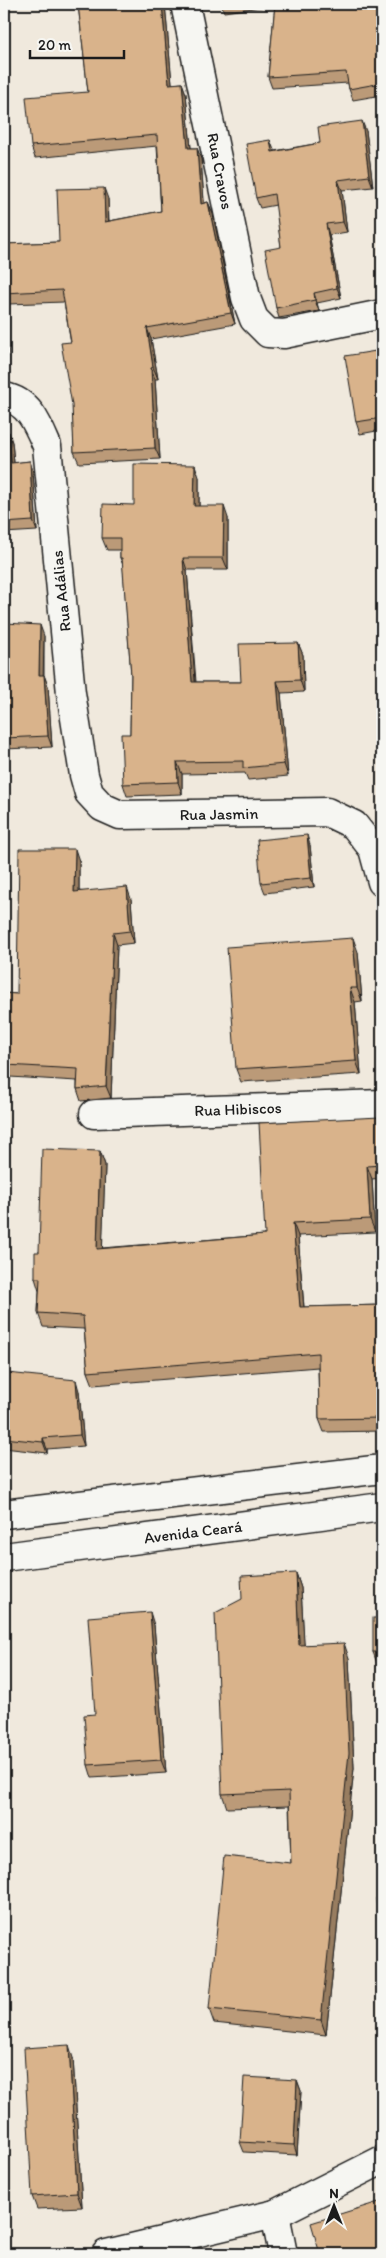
<svg xmlns="http://www.w3.org/2000/svg" width="386" height="2258" viewBox="0 0 386 2258" font-family="Itim,sans-serif">
  <style>
    .lines { fill: none; stroke-linecap: round; stroke-linejoin: round }
    .minor-casing { stroke: #1c1c1c; stroke-width: 31 }
    .major-casing { stroke: #1c1c1c; stroke-width: 31 }
    .minor { stroke: #f6f6f2; stroke-width: 28 }
    .major { stroke: #f6f6f2; stroke-width: 28 }
    .wall { fill: #bb9a78; stroke: #1c1c1c }
    .shaded-wall { fill: #987d61; stroke: #1c1c1c }
    .building { fill: #d9b38b; stroke: #1c1c1c }
    .labels { text-anchor: middle; dominant-baseline: central; stroke-width: 4.5; stroke-linejoin: round; paint-order: stroke }
    .street-label { font-size: 16px; fill: #1c1c1c; stroke: #f6f6f2 }
  </style>
  <rect width="100%" height="100%" fill="#f0e9dd"/>
  <filter id="ink" filterUnits="userSpaceOnUse"><feTurbulence type="fractalNoise" baseFrequency=".02" numOctaves="2"/><feDisplacementMap in="SourceGraphic" scale="10" xChannelSelector="R" yChannelSelector="G"/><feConvolveMatrix kernelMatrix="1 2 1 2 8 2 1 2 1" color-interpolation-filters="sRGB"/></filter>
  <g filter="url(#ink)">
    <g class="lines">
      <!-- minor casing -->
      <g class="minor-casing">
        <g id="minor">
          <polyline points="185,4 246,298 254,319 268,333 284,334 382,314"/>
          <path d="M 4,397 C 29,401 38,425 47,446 L 71,693 L 84,775 L 89,793 L 102,807 L 120,815 L 327,812 L 354,825 L 373,849 L 382,882"/>
          <polyline points="94,1114 382,1104"/>
          <polyline points="275,2214 283,2254"/>
          <polyline points="106,2254 275,2214 382,2160"/>
        </g>
      </g>
      <!-- major casing -->
      <g class="major-casing">
        <g id="major">
          <polyline points="4,1514 382,1469"/>
          <polyline points="4,1557 382,1507"/>
        </g>
      </g>
      <!-- minor -->
      <use href="#minor" class="minor"/>
      <!-- major -->
      <use href="#major" class="major"/>
    </g>
    <!-- wall -->
    <g class="wall">
      <polygon points="78,4 165,4 172,84 182,83 186,94 191,148 197,148 201,159 204,203 208,202 213,214 235,324 151,339 158,379 155,379 160,459 79,463 74,452 71,342 64,302 8,304 8,373 4,373 4,221 6,228 6,244 59,242 108,199 109,221 161,211 157,146 35,158 31,146 88,92"/>
      <polygon points="221,4 382,4 382,95 353,100 349,89 348,83 272,88 268,77 275,5 224,12"/>
      <polygon points="366,131 373,187 342,190 347,232 329,235 341,298 317,303 319,311 279,318 276,308 281,247 276,205 260,208 256,198 274,151 320,143"/>
      <polygon points="382,350 382,430 360,434 356,422"/>
      <polygon points="4,432 12,442 14,463 30,461 33,472 37,531 4,533"/>
      <polygon points="199,477 199,506 228,518 228,570 187,570 196,682 241,682 298,643 303,655 304,692 281,693 288,776 248,780 245,773 182,774 182,794 127,796 123,784 130,734 131,675 123,565 120,558 120,550 107,550 102,538 134,505"/>
      <polygon points="44,636 44,675 48,686 52,747 4,749 4,662"/>
      <polygon points="310,845 314,887 265,893 261,883"/>
      <polygon points="79,861 79,891 131,899 134,943 117,945 111,1098 81,1101 77,1089 77,1081 10,1077 9,1090 4,1089 4,993 17,994"/>
      <polygon points="358,952 362,1001 355,1002 361,1074 241,1082 236,1069"/>
      <polygon points="382,1123 382,1178 372,1179 375,1232 298,1236 304,1307 382,1305 382,1431 324,1432 319,1419 318,1367 93,1385 88,1372 84,1329 43,1327 38,1313 39,1291 35,1278 39,1252 100,1151 105,1165 102,1248 265,1235"/>
      <polygon points="79,1391 84,1446 47,1449 47,1453 4,1448 4,1398"/>
      <polygon points="296,1573 301,1588 304,1645 349,1658 354,1768 326,2035 214,2023 209,2009 291,1863 289,1806 227,1808 222,1794"/>
      <polygon points="382,1618 382,1663 377,1663 373,1652"/>
      <polygon points="154,1625 166,1773 92,1778 88,1765 95,1714"/>
      <polygon points="73,2058 82,2207 37,2209 32,2196"/>
      <polygon points="297,2080 301,2091 297,2155 244,2152 240,2142"/>
    </g>
    <!-- shaded-wall -->
    <g class="shaded-wall">
      <polygon points="162,4 165,4 173,95 169,84"/>
      <polygon points="182,83 186,94 192,160 188,148"/>
      <polygon points="362,121 366,131 373,187 369,176"/>
      <polygon points="270,140 274,150 276,162 272,152"/>
      <polygon points="197,148 201,159 205,215 201,204"/>
      <polygon points="338,180 342,190 347,232 343,222"/>
      <polygon points="104,188 108,199 109,233 105,222"/>
      <polygon points="208,202 213,214 235,324 231,313"/>
      <polygon points="4,221 6,228 5,256 4,253"/>
      <polygon points="326,224 329,235 341,298 337,288"/>
      <polygon points="4,293 8,304 8,373 4,362"/>
      <polygon points="314,293 317,303 319,311 315,300"/>
      <polygon points="147,328 151,339 158,379 153,367"/>
      <polygon points="151,368 155,379 160,459 155,448"/>
      <polygon points="9,432 12,442 15,473 11,463"/>
      <polygon points="30,461 33,472 37,531 33,521"/>
      <polygon points="195,465 199,477 199,518 194,506"/>
      <polygon points="224,506 228,518 228,570 223,558"/>
      <polygon points="183,558 187,570 196,694 192,682"/>
      <polygon points="40,625 44,636 43,686 39,675"/>
      <polygon points="298,643 303,655 304,692 300,680"/>
      <polygon points="44,675 48,686 52,747 48,736"/>
      <polygon points="277,681 281,693 288,776 284,764"/>
      <polygon points="177,762 182,774 182,794 178,782"/>
      <polygon points="307,835 310,845 314,887 311,878"/>
      <polygon points="75,849 79,861 79,904 74,892"/>
      <polygon points="127,887 131,899 134,943 130,931"/>
      <polygon points="113,933 117,945 111,1098 106,1086"/>
      <polygon points="353,938 358,952 362,1001 357,988"/>
      <polygon points="350,988 355,1002 361,1074 356,1061"/>
      <polygon points="6,1065 10,1077 9,1090 5,1078"/>
      <polygon points="380,1117 382,1123 382,1155"/>
      <polygon points="100,1151 105,1165 102,1262 97,1249"/>
      <polygon points="367,1166 372,1179 375,1232 370,1219"/>
      <polygon points="293,1223 298,1236 305,1321 300,1307"/>
      <polygon points="76,1380 79,1391 84,1446 80,1435"/>
      <polygon points="43,1438 47,1449 47,1453 43,1442"/>
      <polygon points="296,1573 301,1588 305,1659 299,1645"/>
      <polygon points="150,1612 154,1625 166,1773 161,1760"/>
      <polygon points="344,1643 349,1658 354,1768 326,2035 321,2020"/>
      <polygon points="69,2045 73,2058 82,2207 77,2193"/>
      <polygon points="297,2080 301,2091 297,2155 294,2145"/>
    </g>
    <!-- building -->
    <g class="building">
      <polygon points="78,4 162,4 169,84 182,83 188,148 197,148 201,204 208,202 231,313 147,328 153,367 151,368 155,448 74,452 72,405 61,343 71,342 62,290 4,293 4,350 4,244 59,242 57,189 104,188 105,222 161,211 157,135 31,146 26,97 88,92"/>
      <polygon points="275,4 382,4 382,83 349,89 346,72 268,77"/>
      <polygon points="362,121 369,176 338,180 343,222 326,224 337,288 314,293 315,300 276,308 265,250 281,247 274,194 256,198 246,144 270,140 272,152 320,143 318,127"/>
      <polygon points="382,350 382,418 356,422 345,356"/>
      <polygon points="4,432 9,432 11,463 30,461 33,521 4,523"/>
      <polygon points="134,464 195,465 194,506 224,506 223,558 183,558 192,682 241,682 239,644 298,643 300,680 277,681 284,764 243,768 243,761 177,762 178,782 123,784 121,734 130,734 131,675 122,558 120,558 120,538 102,538 103,504 134,505"/>
      <polygon points="5,623 40,625 39,675 44,675 48,736 4,738 4,662"/>
      <polygon points="307,835 311,878 261,883 257,840"/>
      <polygon points="19,849 75,849 74,892 127,887 130,931 113,933 106,1086 77,1089 78,1069 6,1065 5,1078 4,1078 4,993 17,994"/>
      <polygon points="353,938 357,988 350,988 356,1061 236,1069 227,947"/>
      <polygon points="380,1117 382,1165 367,1166 370,1219 293,1223 300,1307 382,1305 382,1418 319,1419 318,1353 88,1372 83,1316 38,1313 40,1278 35,1278 35,1252 39,1252 42,1149 100,1151 97,1249 265,1235 259,1123"/>
      <polygon points="7,1373 76,1380 80,1435 43,1438 43,1442 4,1438 4,1398 5,1398"/>
      <polygon points="296,1573 299,1645 344,1643 349,1753 321,2020 209,2009 224,1856 291,1863 289,1791 222,1794 215,1613 242,1599 241,1576"/>
      <polygon points="150,1612 161,1760 88,1765 84,1715 95,1714 88,1617"/>
      <rect x="373" y="1618" width="9" height="34"/>
      <polygon points="382,1897 382,1975 376,1898"/>
      <polygon points="69,2045 77,2193 32,2196 24,2048"/>
      <polygon points="244,2077 297,2080 294,2145 240,2142"/>
      <polygon points="382,2201 382,2254 320,2254 311,2223"/>
    </g>
  </g>
  <g class="labels">
    <!-- street labels -->
    <g class="street-label">
      <text transform="translate(220 171) rotate(79)">Rua Cravos</text>
      <text transform="translate(61 591) rotate(-96)">Rua Adálias</text>
      <text transform="translate(219 814) rotate(-1)">Rua Jasmin</text>
      <text transform="translate(238 1109) rotate(-2)">Rua Hibiscos</text>
      <text transform="translate(193 1532) rotate(-7)">Avenida Ceará</text>
    </g>
  </g>
  <!-- margin -->
  <rect width="386" height="2258" fill="none" stroke="#f6f6f2" stroke-width="20"/>
  <rect x="10" y="10" width="366" height="2238" fill="none" stroke="#1c1c1c" stroke-width="2" filter="url(#ink)"/>
  <!-- north arrow -->
  <g transform="translate(334 2206)" stroke="#f6f6f2" stroke-width="4" paint-order="stroke">
  <path d="M0-4L9 19L0 12L-9 19Z" fill="#1c1c1c"/>
  <text y="-8" font-size="14" font-weight="bold" text-anchor="middle" fill="#1c1c1c">N</text>
  </g>
  <!-- scale -->
  <path d="M30 50v8h94v-8" fill="none" stroke="#1c1c1c" stroke-width="2.5"/>
  <text x="38" y="50" font-size="15" fill="#1c1c1c" stroke="#f6f6f2" stroke-width="4" paint-order="stroke">20 m</text>
</svg>
